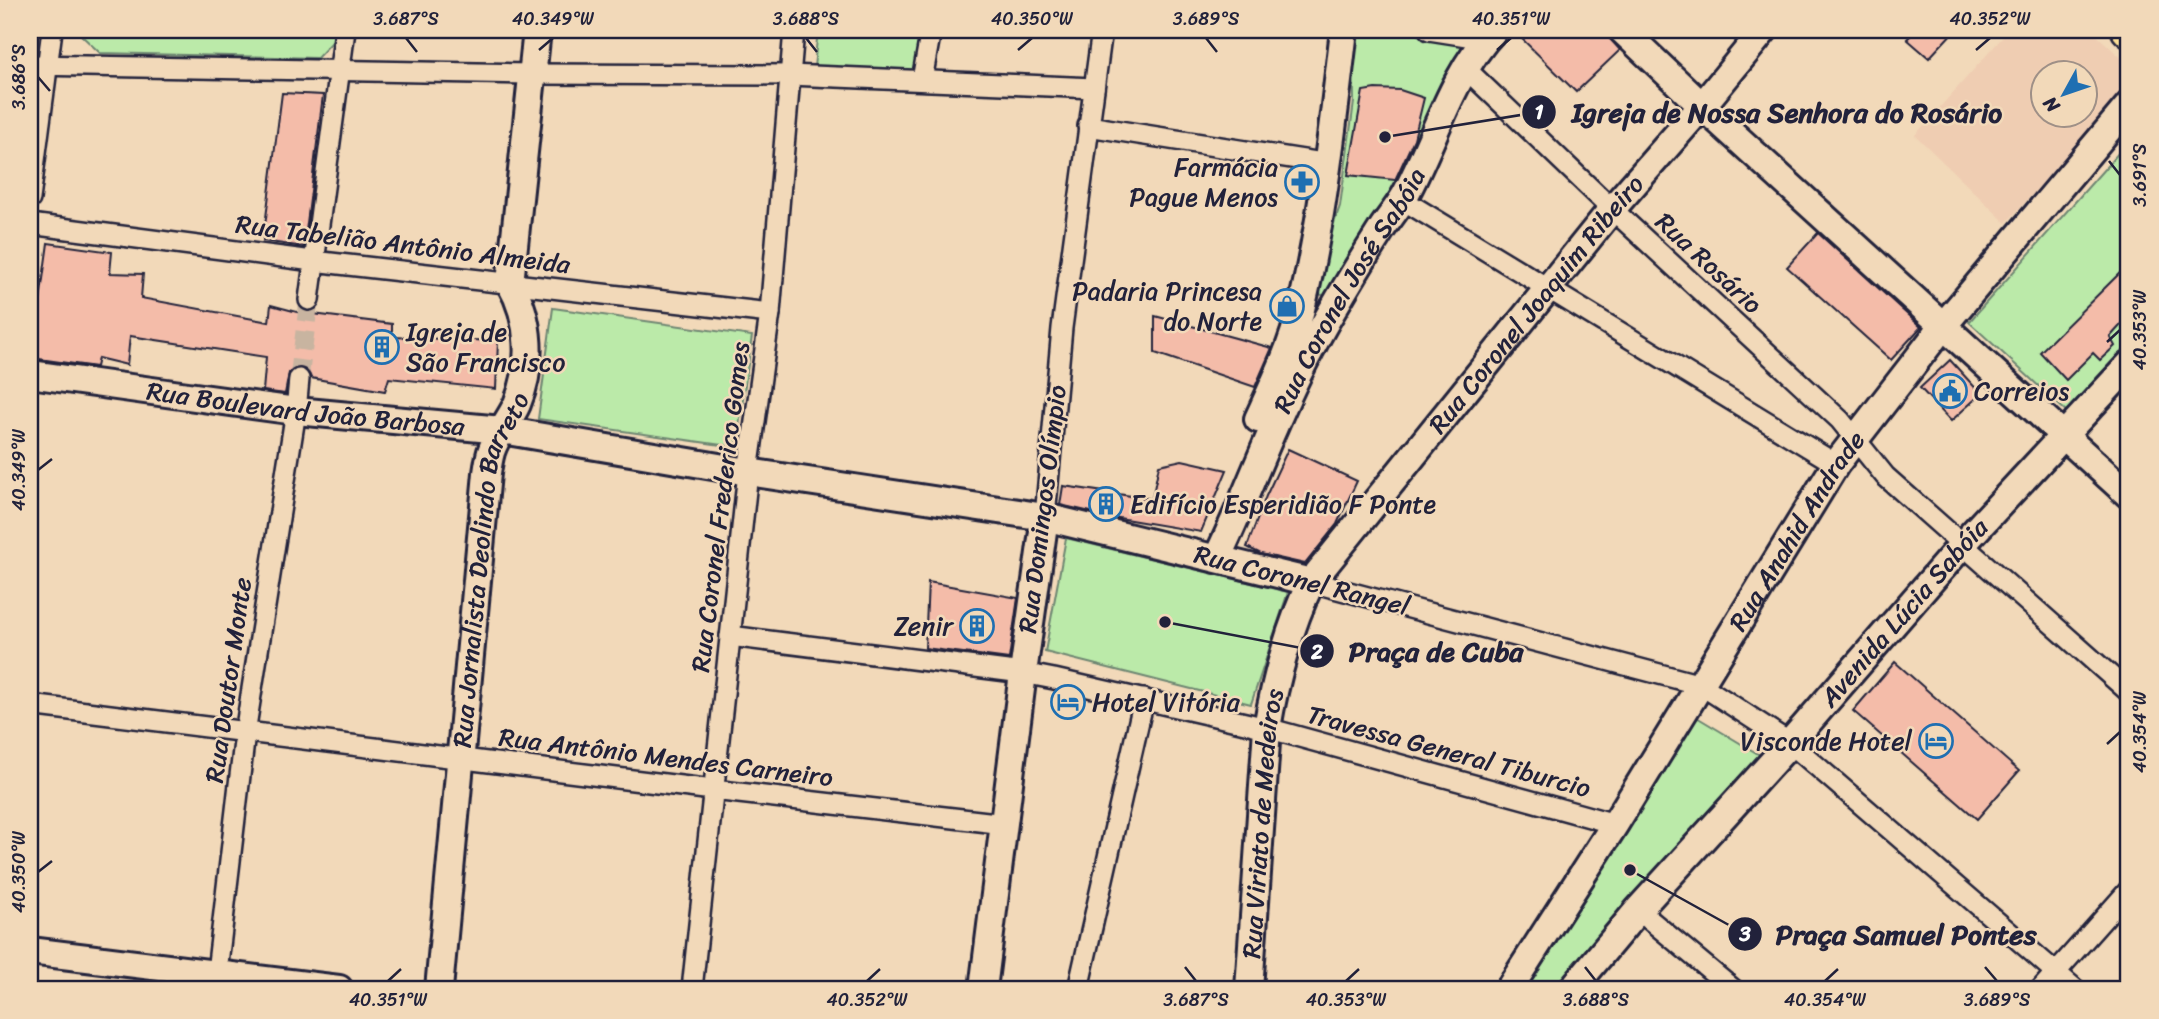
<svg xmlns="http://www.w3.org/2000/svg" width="2159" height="1019" viewBox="0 0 2159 1019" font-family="Sriracha,sans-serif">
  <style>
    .built { fill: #efcdb2; fill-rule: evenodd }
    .green { fill: #bbeaa9; stroke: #6e8672; stroke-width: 2 }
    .building { fill: #f4bca9; stroke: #22223b; stroke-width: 2 }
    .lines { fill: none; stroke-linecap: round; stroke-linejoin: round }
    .street-tunnel { stroke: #c8b4a0; stroke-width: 19; stroke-dasharray: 19 10; stroke-linecap: butt }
    .street-casing { stroke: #22223b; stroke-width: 24 }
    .secondary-casing { stroke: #22223b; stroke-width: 32 }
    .primary-casing { stroke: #22223b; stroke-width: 35 }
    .street { stroke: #f2d9b9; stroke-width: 19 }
    .secondary { stroke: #f2d9b9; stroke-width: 26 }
    .primary { stroke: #fcde96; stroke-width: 30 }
    .ticks { fill: none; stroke: #22223b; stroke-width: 2.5 }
    .labels { text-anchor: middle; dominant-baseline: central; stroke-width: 5; stroke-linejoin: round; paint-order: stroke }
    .poi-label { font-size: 26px; fill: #22223b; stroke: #f2d9b9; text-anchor: end }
    .street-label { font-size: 26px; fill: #22223b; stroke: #f2d9b9 }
    .leader { fill: none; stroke: #22223b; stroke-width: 2.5 }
    .callout-dot { fill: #22223b; stroke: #f2d9b9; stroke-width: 2.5 }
    .mark-label { font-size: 21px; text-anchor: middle; font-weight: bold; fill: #fff }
    .callout-label { font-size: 28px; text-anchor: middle; font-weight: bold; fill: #22223b; stroke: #f2d9b9; stroke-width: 5; stroke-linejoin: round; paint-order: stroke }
    .neatline { fill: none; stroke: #22223b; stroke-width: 2.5 }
    .ticks-label { font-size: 18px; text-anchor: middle; fill: #22223b }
  </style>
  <rect width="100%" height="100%" fill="#f2d9b9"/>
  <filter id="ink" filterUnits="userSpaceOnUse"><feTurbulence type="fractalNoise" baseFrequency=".0143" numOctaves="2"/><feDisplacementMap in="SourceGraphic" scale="14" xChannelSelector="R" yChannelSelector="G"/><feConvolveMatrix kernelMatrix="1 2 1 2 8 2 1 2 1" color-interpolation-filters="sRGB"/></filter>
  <g filter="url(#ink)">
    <!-- built -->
    <g class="built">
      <polygon points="30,30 46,30 43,54 30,52"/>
      <path d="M 2009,30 L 2091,30 L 2129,65 L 2129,89 L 2006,223 L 1915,135 ZM 2044,74 L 2086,74 L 2086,116 L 2044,116 Z"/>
    </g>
    <!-- green -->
    <g class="green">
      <polygon points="80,30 336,30 334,40 317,58 100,53 80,34"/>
      <polygon points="818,30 927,30 922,71 814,67"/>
      <polygon points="1353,30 1470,31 1370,234 1331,296 1315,294 1326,246 1340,206 1354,102"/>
      <polygon points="2129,141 2129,348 2068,413 1969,322"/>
      <polygon points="553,308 752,336 736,447 538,419"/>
      <polygon points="1066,538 1288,592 1251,704 1045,652"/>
      <polygon points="1690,713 1763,757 1556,989 1535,989 1529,982"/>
    </g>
    <!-- building -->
    <g class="building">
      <polygon points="1513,30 1602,30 1620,50 1576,92"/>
      <polygon points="1916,30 1955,30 1929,58 1907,39"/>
      <polygon points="1375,89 1400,90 1424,98 1414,139 1395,180 1348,175 1363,91"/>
      <polygon points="282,93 323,95 304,247 263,241"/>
      <polygon points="1818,233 1921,327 1891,360 1787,267"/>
      <polygon points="48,243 112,252 110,273 143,274 141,298 269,322 271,305 297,312 392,324 392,337 498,341 496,389 389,378 385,391 311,378 307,369 299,367 289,373 285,394 263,391 266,357 130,336 127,365 98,358 96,367 32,358"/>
      <polygon points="2129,264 2129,316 2110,337 2115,346 2100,360 2093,353 2066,380 2040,352"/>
      <polygon points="1155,316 1272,348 1255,387 1155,353"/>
      <polygon points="1950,360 1981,394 1951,421 1920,388"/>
      <polygon points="1288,449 1357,481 1337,524 1305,564 1261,554 1247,547 1266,496"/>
      <polygon points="1182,460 1227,470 1201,532 1113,517 1060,505 1063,486 1152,499 1159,465"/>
      <polygon points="928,582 1018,598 1009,659 925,648"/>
      <polygon points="1895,662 2019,771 1977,819 1853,711"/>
    </g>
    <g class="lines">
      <!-- street-tunnel -->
      <polyline class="street-tunnel" points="299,379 309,300"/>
      <!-- street casing -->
      <g class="street-casing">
        <g id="street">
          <polyline points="1429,30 1486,39"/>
          <polyline points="30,65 532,74 789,75 1094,88"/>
          <polyline points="1465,68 1612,209 1840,420 1885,476 2129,692"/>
          <polyline points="922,80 931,30"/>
          <polyline points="1088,126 1329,164"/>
          <polyline points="30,199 52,30"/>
          <polyline points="1403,200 1836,464"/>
          <polyline points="30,224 313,261 770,313"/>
          <polyline points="309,300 345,30"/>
          <polyline points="1045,517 1062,328 1102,30"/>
          <polyline points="1311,582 1701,685 1790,743 2075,989"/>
          <polyline points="730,636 1023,673 1054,679 1267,728 1615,824"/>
          <polyline points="30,705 713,790 1005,824"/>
          <polyline points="1638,910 1733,989"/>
          <polyline points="215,989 245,733 296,411 299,379"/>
          <polyline points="692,989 748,472 770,313 794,30"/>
          <polyline points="1078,989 1144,699"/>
          <polyline points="2041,989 2129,890"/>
        </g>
      </g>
      <!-- secondary casing -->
      <g class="secondary-casing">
        <g id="secondary">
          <polyline points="1622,30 1702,106 2129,495"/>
          <path id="s1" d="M 30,374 L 296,411 L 502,430 L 748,472 L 1045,517 L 1311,582"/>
          <path d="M 1258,419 C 1274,384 1292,347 1301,309 C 1323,218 1333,123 1344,30"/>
          <path id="s2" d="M 1217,558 C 1248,494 1271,427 1303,364 C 1327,317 1355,271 1383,227 C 1390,217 1398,207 1404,197 C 1435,141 1450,77 1494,30"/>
          <polyline points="30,951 339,989"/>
          <path id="s3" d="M 439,989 L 487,473 C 488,466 489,459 491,452 C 496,435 510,420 517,404 C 533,366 531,319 510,283 L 537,30"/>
          <polyline points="983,989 1023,673 1045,517"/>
          <path id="s4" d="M 1249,989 L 1267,728 C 1275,680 1290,625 1311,582 L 1612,209 L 1702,106 L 1764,30"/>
          <path id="s5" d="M 1509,989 L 1615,824 L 1836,464 L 1943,326 L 2129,105"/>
          <path id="s6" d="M 1572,989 L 1638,910 L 1790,743 L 1962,545 L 2129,365"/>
        </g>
      </g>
      <!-- primary casing -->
      <g class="primary-casing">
        <polyline id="primary" points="2127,30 2129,32"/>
      </g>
      <!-- street -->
      <use href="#street" class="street"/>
      <!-- secondary -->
      <use href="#secondary" class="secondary"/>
      <!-- primary -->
      <use href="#primary" class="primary"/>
    </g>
  </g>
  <!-- ticks -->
  <path class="ticks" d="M 406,38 L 417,52M 806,38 L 817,52M 1206,38 L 1217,52M 539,50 L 553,38M 1018,50 L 1032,38M 1497,50 L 1511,38M 1976,50 L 1990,38M 38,77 L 50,91M 2109,161 L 2120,175M 2107,342 L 2120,330M 38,470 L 52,459M 2107,744 L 2120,732M 38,872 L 52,861M 1185,967 L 1196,981M 1585,967 L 1596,981M 1985,967 L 1997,981M 388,981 L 401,969M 867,981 L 880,969M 1346,981 L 1359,969M 1825,981 L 1838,969"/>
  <!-- icons -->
  <defs>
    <g id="pharmacy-ring" transform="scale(1.75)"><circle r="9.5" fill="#f2d9b9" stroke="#1f6fb2" stroke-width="1.5"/><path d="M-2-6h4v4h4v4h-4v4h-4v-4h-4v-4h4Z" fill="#1f6fb2"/></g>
    <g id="shop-ring" transform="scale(1.75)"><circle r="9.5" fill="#f2d9b9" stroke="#1f6fb2" stroke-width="1.5"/><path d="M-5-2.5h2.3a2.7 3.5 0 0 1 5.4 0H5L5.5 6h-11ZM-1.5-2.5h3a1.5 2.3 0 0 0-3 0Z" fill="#1f6fb2"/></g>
    <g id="building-ring" transform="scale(1.75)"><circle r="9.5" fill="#f2d9b9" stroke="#1f6fb2" stroke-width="1.5"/><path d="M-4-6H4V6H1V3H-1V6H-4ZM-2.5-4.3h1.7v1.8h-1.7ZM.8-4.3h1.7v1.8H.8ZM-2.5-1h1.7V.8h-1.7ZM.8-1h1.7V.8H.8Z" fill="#1f6fb2"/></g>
    <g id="civic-ring" transform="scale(1.75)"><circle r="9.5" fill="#f2d9b9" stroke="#1f6fb2" stroke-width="1.5"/><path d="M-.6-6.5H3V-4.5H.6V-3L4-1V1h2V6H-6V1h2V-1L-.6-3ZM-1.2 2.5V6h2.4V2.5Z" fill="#1f6fb2"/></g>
    <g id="hotel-ring" transform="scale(1.75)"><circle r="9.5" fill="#f2d9b9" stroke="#1f6fb2" stroke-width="1.5"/><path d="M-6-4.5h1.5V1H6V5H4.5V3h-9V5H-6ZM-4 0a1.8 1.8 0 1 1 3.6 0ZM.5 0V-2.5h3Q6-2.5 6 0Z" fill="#1f6fb2"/></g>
  </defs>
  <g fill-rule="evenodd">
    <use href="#pharmacy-ring" x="1302" y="182"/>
    <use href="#shop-ring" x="1287" y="306"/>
    <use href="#building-ring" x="382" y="347"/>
    <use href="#civic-ring" x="1950" y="391"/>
    <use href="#building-ring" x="1106" y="504"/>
    <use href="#building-ring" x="977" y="626"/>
    <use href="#hotel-ring" x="1068" y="702"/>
    <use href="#hotel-ring" x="1936" y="741"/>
  </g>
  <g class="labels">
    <!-- poi labels -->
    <g class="poi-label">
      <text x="1278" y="167">Farmácia<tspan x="1278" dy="30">Pague Menos</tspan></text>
      <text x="1262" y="291">Padaria Princesa<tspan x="1262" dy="30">do Norte</tspan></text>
      <text x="406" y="332" text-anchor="start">Igreja de<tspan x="406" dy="30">São Francisco</tspan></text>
      <text x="1974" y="391" text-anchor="start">Correios</text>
      <text x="1130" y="504" text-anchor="start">Edifício Esperidião F Ponte</text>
      <text x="953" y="626">Zenir</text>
      <text x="1092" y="702" text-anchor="start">Hotel Vitória</text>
      <text x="1912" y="741">Visconde Hotel</text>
    </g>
    <!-- street labels -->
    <g class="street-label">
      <text transform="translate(403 244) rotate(7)">Rua Tabelião Antônio Almeida</text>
      <text transform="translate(1709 263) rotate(43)">Rua Rosário</text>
      <text stroke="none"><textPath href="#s2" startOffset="299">Rua Coronel José Sabóia</textPath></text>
      <text stroke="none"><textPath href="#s4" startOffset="772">Rua Coronel Joaquim Ribeiro</textPath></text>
      <text stroke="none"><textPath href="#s1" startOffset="278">Rua Boulevard João Barbosa</textPath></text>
      <text transform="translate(720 507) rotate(-83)">Rua Coronel Frederico Gomes</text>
      <text transform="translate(1042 509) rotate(-83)">Rua Domingos Olímpio</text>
      <text stroke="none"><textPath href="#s5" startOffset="541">Rua Anahid Andrade</textPath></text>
      <text stroke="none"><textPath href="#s3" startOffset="424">Rua Jornalista Deolindo Barreto</textPath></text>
      <text transform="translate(1302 580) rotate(14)">Rua Coronel Rangel</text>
      <text stroke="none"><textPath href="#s6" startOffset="502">Avenida Lúcia Sabóia</textPath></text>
      <text transform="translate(228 680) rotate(-82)">Rua Doutor Monte</text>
      <text transform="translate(1449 751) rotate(15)">Travessa General Tiburcio</text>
      <text transform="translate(666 757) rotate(7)">Rua Antônio Mendes Carneiro</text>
      <text stroke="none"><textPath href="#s4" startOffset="166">Rua Viriato de Medeiros</textPath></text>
    </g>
  </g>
  <!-- callouts -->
  <path class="leader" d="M1385 137L1539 112M1165 622L1317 651M1630 870L1745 934"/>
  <g class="callout-dot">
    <circle cx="1385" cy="137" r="7"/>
    <circle cx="1165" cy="622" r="7"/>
    <circle cx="1630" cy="870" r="7"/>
    <circle cx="1539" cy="112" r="18"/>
    <circle cx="1317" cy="651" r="18"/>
    <circle cx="1745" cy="934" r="18"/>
  </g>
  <g class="mark-label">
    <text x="1539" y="119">1</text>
    <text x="1317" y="659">2</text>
    <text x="1745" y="941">3</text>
  </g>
  <g class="callout-label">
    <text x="1787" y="122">Igreja de Nossa Senhora do Rosário</text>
    <text x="1436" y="661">Praça de Cuba</text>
    <text x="1906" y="944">Praça Samuel Pontes</text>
  </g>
  <!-- margin -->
  <rect width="2159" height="1019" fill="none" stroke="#f2d9b9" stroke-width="77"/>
  <!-- north arrow -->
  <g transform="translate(2064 94) rotate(230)"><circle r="33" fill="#f2d9b9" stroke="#9f9087" stroke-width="2"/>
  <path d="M0-5L12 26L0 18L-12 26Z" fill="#1f6fb2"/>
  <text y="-10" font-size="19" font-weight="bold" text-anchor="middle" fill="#22223b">N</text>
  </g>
  <rect x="38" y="38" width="2082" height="943" class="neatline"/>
  <g class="ticks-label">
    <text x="406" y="25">3.687°S</text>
    <text x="553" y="25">40.349°W</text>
    <text x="806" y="25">3.688°S</text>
    <text x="1032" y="25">40.350°W</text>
    <text x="1206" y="25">3.689°S</text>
    <text x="1511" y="25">40.351°W</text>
    <text x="1990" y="25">40.352°W</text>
    <text transform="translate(19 77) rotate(-90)" y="6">3.686°S</text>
    <text transform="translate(2140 175) rotate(-90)" y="6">3.691°S</text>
    <text transform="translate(2140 330) rotate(-90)" y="6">40.353°W</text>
    <text transform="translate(19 470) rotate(-90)" y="6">40.349°W</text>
    <text transform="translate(2140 732) rotate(-90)" y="6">40.354°W</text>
    <text transform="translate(19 872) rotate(-90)" y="6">40.350°W</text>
    <text x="388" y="1006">40.351°W</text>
    <text x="867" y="1006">40.352°W</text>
    <text x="1196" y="1006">3.687°S</text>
    <text x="1346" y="1006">40.353°W</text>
    <text x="1596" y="1006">3.688°S</text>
    <text x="1825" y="1006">40.354°W</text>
    <text x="1997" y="1006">3.689°S</text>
  </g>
</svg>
